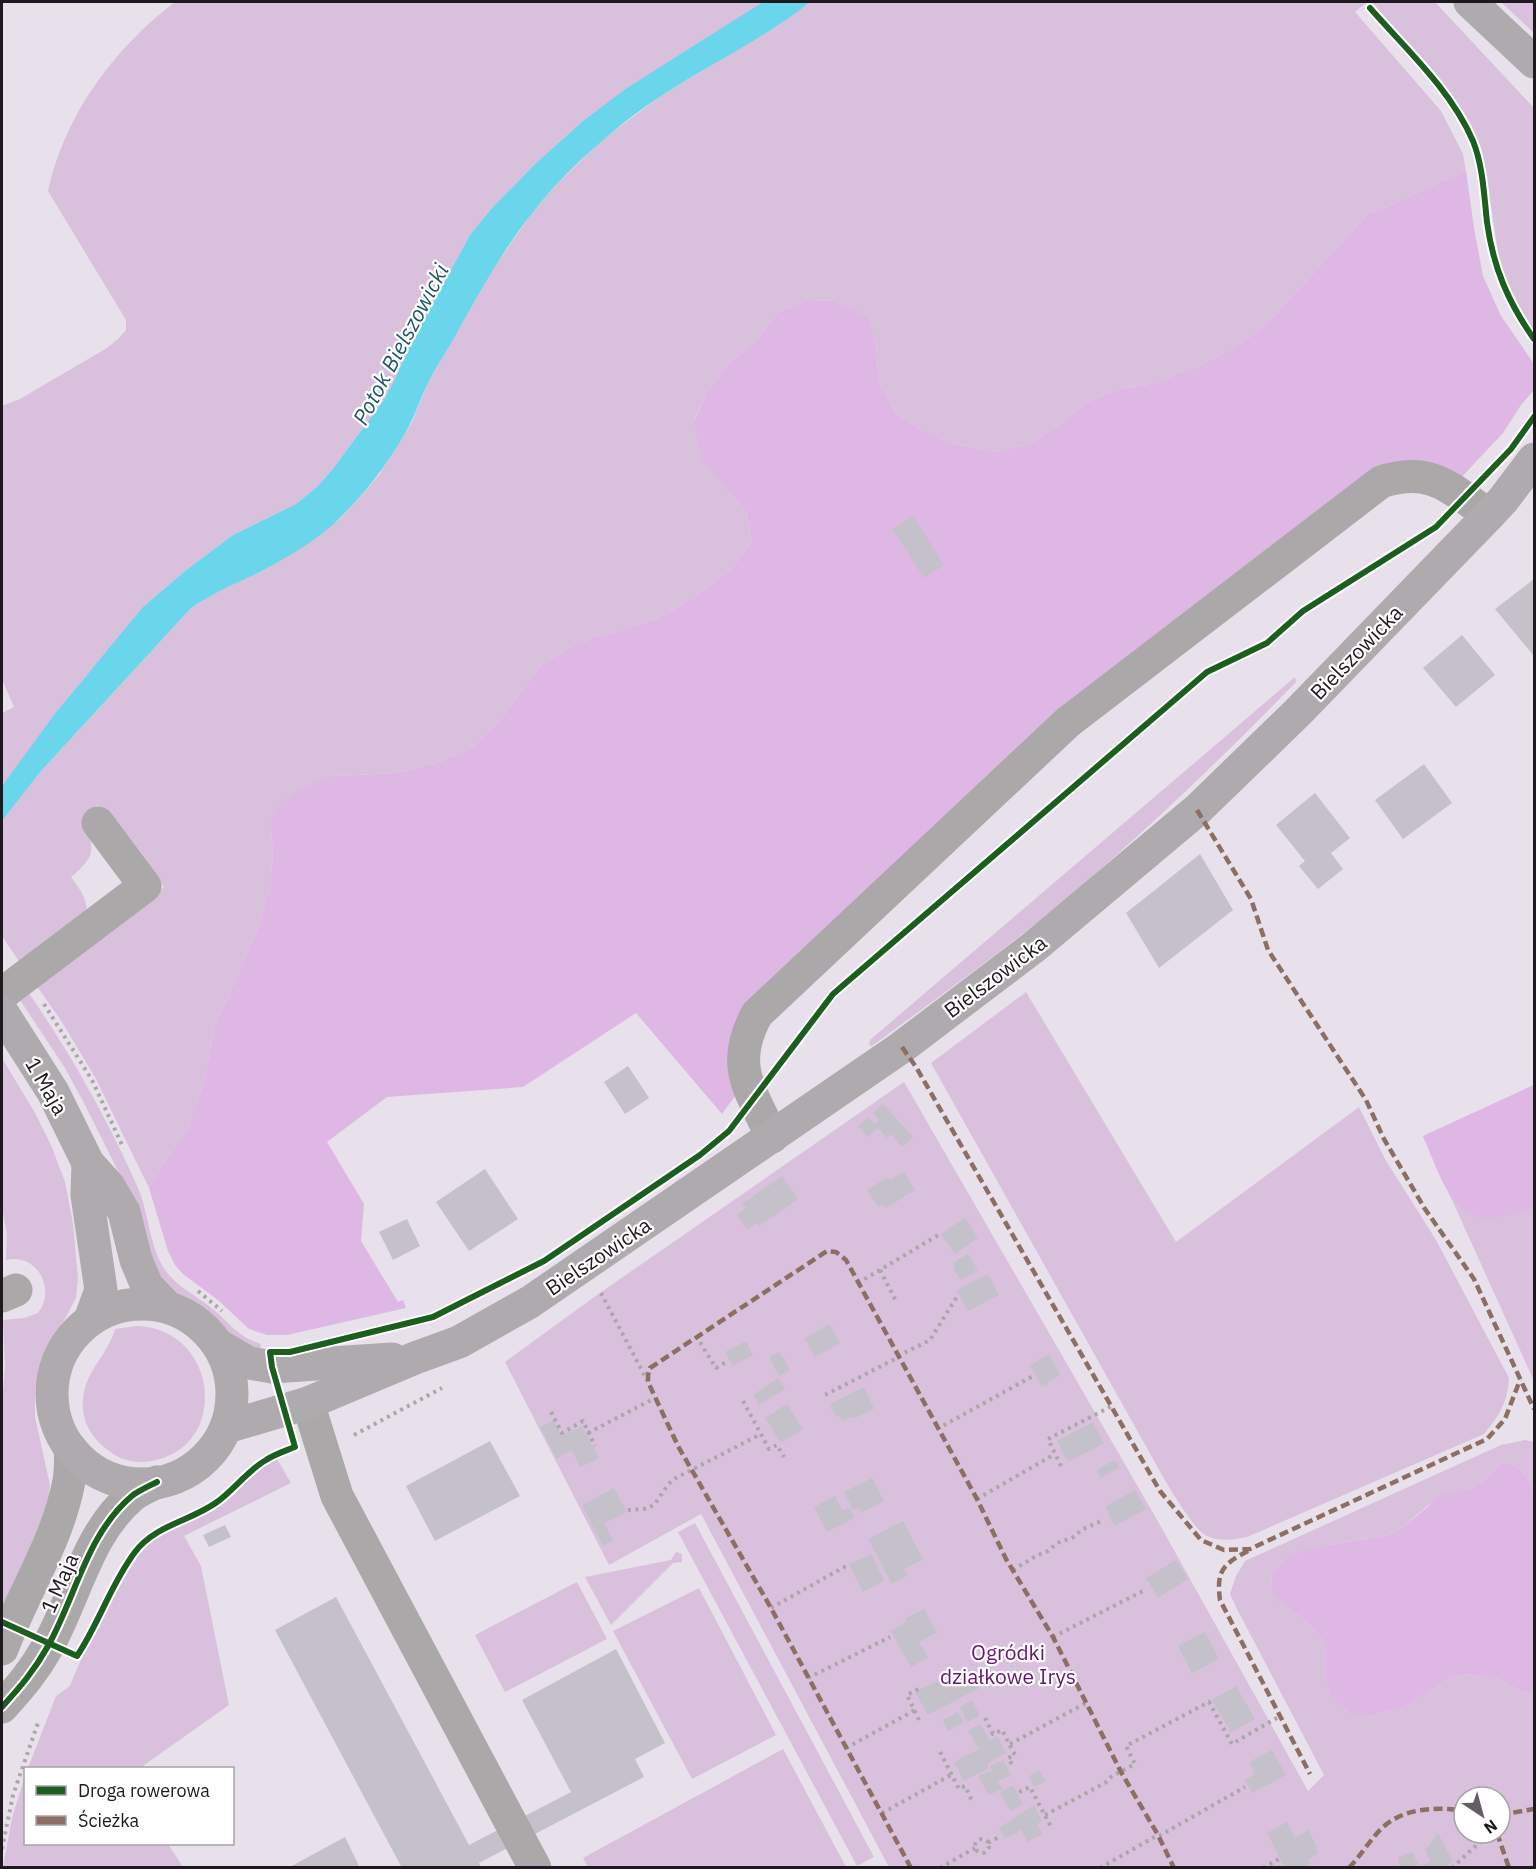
<svg xmlns="http://www.w3.org/2000/svg" width="1536" height="1869" viewBox="0 0 1536 1869" font-family="'IBM Plex Sans',sans-serif">
  <style>
    .green { fill: #d9c0dd; fill-rule: evenodd }
    .forest { fill: #dfb7e5 }
    .water { fill: #69d6eb }
    .building { fill: #c5c1ca }
    .lines { fill: none; stroke-linecap: round; stroke-linejoin: round }
    .path { stroke: #aba7a9; stroke-width: 4; stroke-dasharray: 3 4.5; stroke-linecap: butt }
    .minor { stroke: #aba8a9; stroke-width: 33 }
    .major { stroke: #aeaaad; stroke-width: 33 }
    .quiet { stroke: #8d6e63; stroke-width: 4.5; stroke-dasharray: 9 4.5; stroke-linecap: butt }
    .cycleway-casing { stroke: #fff; stroke-width: 10 }
    .cycleway { stroke: #1b5e20; stroke-width: 6 }
    .labels { text-anchor: middle; dominant-baseline: central; stroke-width: 4.5; stroke-linejoin: round; paint-order: stroke }
    .street-label { font-size: 21px; fill: #1e181f; stroke: #fff }
    .park-label { font-size: 21px; fill: #661572; stroke: #fff }
    .water-label { font-size: 22px; font-style: italic; fill: #1b5863; stroke: #fff }
  </style>
  <rect width="100%" height="100%" fill="#e8e0ea"/>
  <!-- green -->
  <g class="green">
    <path d="M 175,2 L 763,2 L 583,121 L 535,164 L 492,208 L 470,235 L 409,347 L 394,381 L 382,402 L 332,470 L 317,487 L 296,504 L 233,535 L 185,571 L 143,607 L 103,658 L 85,677 L 2,786 L 2,713 L 14,707 L 2,679 L 2,406 L 20,399 L 107,348 L 118,339 L 126,330 L 126,320 L 48,191 C 64,116 114,48 175,2 Z"/>
    <path d="M 810,2 L 1367,2 L 1355,12 L 1441,111 L 1463,154 L 1466,171 L 1366,216 L 1263,328 L 1230,350 L 1193,369 L 1154,383 L 1117,390 L 1086,403 L 1055,428 L 1029,444 L 995,452 L 954,444 L 924,431 L 896,414 L 879,382 L 876,344 L 866,317 L 835,301 L 808,300 L 777,313 L 757,341 L 729,363 L 707,392 L 694,421 L 730,493 L 746,512 L 752,542 L 731,569 L 695,597 L 659,618 L 576,644 L 541,665 L 497,724 L 472,748 L 435,764 L 396,773 L 334,776 L 270,820 L 273,852 L 270,887 L 258,929 L 214,1028 L 204,1082 L 187,1130 L 161,1167 L 149,1188 L 96,1079 L 62,1022 L 34,982 L 121,922 L 164,887 L 98,805 L 84,821 C 95,849 96,856 71,877 C 80,889 87,898 87,913 L 23,967 L 2,936 L 2,821 L 41,771 L 191,608 L 207,597 L 265,569 L 340,519 L 361,496 L 379,475 L 412,422 L 427,385 L 480,288 L 534,210 L 555,186 L 602,140 L 662,95 L 781,23 Z"/>
    <polygon points="1372,2 1435,2 1534,108 1534,332 1512,296 1500,266 1486,172 1480,145 1472,128 1451,93"/>
    <polygon points="1501,2 1532,2 1534,4 1534,33"/>
    <path d="M 1295,677 L 1296,682 C 1219,761 1139,838 1054,909 C 995,957 933,1001 872,1046 L 869,1045 L 870,1040 Z"/>
    <path d="M 26,989 C 70,1052 107,1118 138,1188 C 149,1213 149,1246 165,1270 C 178,1288 198,1296 214,1310 C 230,1324 240,1338 261,1344 L 259,1355 L 224,1336 L 203,1315 L 182,1301 L 162,1284 L 125,1185 L 84,1103 L 65,1068 L 20,1000 Z"/>
    <path d="M 1026,992 L 1176,1242 L 1359,1107 L 1385,1159 L 1436,1240 L 1509,1378 C 1508,1402 1499,1416 1484,1434 L 1247,1537 C 1234,1540 1217,1542 1205,1535 C 1194,1528 1173,1494 1166,1482 L 931,1063 Z"/>
    <path d="M 2,1058 L 35,1113 L 51,1145 L 65,1182 L 73,1224 L 78,1278 L 76,1298 L 43,1360 L 35,1390 L 35,1417 L 50,1485 L 47,1515 L 2,1609 L 2,1404 L 5,1366 L 3,1320 L 24,1318 L 38,1313 C 42,1307 45,1302 45,1295 C 47,1273 28,1254 6,1260 L 7,1235 L 2,1207 Z"/>
    <path d="M 904,1082 L 1160,1525 L 1308,1791 L 1324,1775 L 1237,1609 L 1230,1594 L 1236,1576 L 1245,1561 L 1501,1445 L 1525,1440 L 1534,1442 L 1534,1493 C 1526,1474 1525,1466 1503,1462 L 1485,1480 L 1470,1488 L 1454,1492 L 1427,1506 L 1402,1528 L 1388,1535 L 1313,1548 L 1281,1563 L 1272,1575 L 1271,1589 L 1288,1607 L 1315,1629 L 1324,1643 L 1325,1675 L 1375,1714 L 1403,1708 L 1451,1677 L 1468,1674 L 1496,1678 L 1525,1693 L 1534,1691 L 1534,1867 L 889,1867 L 701,1514 L 609,1565 L 505,1362 L 597,1295 ZM 1464,1797 L 1500,1797 L 1500,1833 L 1464,1833 Z"/>
    <polygon points="1534,1085 1534,1381 1423,1136"/>
    <path d="M 137,1326 C 219,1329 231,1448 151,1461 C 135,1464 120,1460 108,1450 C 91,1438 81,1420 83,1399 C 85,1371 108,1355 115,1329 Z"/>
    <path d="M 277,1459 L 291,1483 L 184,1536 L 201,1566 L 229,1705 L 140,1768 L 28,1768 L 56,1696 L 70,1686 C 85,1650 121,1566 151,1542 C 170,1527 196,1522 216,1508 C 238,1494 253,1469 277,1459 Z"/>
    <polygon points="695,1523 874,1857 857,1866 678,1532"/>
    <polygon points="676,1552 682,1554 682,1562 673,1563 611,1625 585,1577 671,1560"/>
    <polygon points="577,1582 607,1639 505,1692 475,1635"/>
    <polygon points="699,1588 776,1735 692,1779 613,1631"/>
    <polygon points="783,1749 846,1867 588,1867 583,1858"/>
    <polygon points="25,1776 26,1844 168,1844 183,1867 3,1867 12,1818"/>
  </g>
  <!-- forest -->
  <g class="forest">
    <polygon points="1466,171 1474,228 1483,276 1501,316 1534,364 1534,390 1521,405 1503,433 1457,482 1403,468 763,992 741,1088 722,1114 636,1013 523,1087 387,1097 327,1142 364,1204 361,1241 398,1302 403,1300 406,1308 287,1335 267,1335 249,1329 218,1300 183,1274 175,1265 168,1251 149,1188 161,1167 187,1130 204,1082 214,1028 258,929 270,887 273,852 270,820 280,803 310,785 334,776 396,773 435,764 472,748 497,724 541,665 576,644 659,618 695,597 731,569 752,542 746,512 702,459 694,422 707,392 729,363 757,341 777,313 808,300 835,301 867,317 876,344 879,382 896,414 924,431 954,444 995,452 1029,444 1055,428 1086,403 1117,390 1154,383 1193,369 1230,350 1263,328 1366,216"/>
    <path d="M 1534,1085 L 1534,1207 C 1457,1237 1449,1198 1423,1136 Z"/>
    <path d="M 1503,1462 C 1525,1466 1526,1475 1534,1493 L 1534,1691 L 1525,1693 L 1496,1678 L 1468,1674 L 1451,1677 L 1403,1708 L 1375,1714 L 1352,1713 L 1343,1707 L 1332,1696 L 1325,1675 L 1324,1643 L 1315,1629 L 1277,1598 L 1271,1589 L 1272,1575 L 1281,1563 L 1291,1556 L 1313,1548 L 1388,1535 L 1402,1528 L 1442,1495 L 1470,1488 L 1485,1480 Z"/>
  </g>
  <!-- water -->
  <path class="water" d="M 763,2 L 810,2 C 765,38 713,62 664,94 C 624,120 587,152 554,187 C 513,232 483,285 454,338 C 445,353 435,369 427,385 C 421,397 417,410 411,422 C 393,457 369,489 341,517 C 320,538 293,554 267,568 C 241,582 215,591 191,608 L 41,771 L 2,821 L 2,786 L 54,715 L 143,607 L 185,571 L 233,535 L 296,504 L 317,487 L 332,470 L 383,401 L 394,381 L 409,347 L 470,235 L 492,208 L 535,164 L 583,121 L 627,88 Z"/>
  <!-- building -->
  <g class="building">
    <polygon points="913,516 944,565 924,578 892,529"/>
    <polygon points="1534,579 1534,654 1533,655 1495,609"/>
    <polygon points="1462,635 1495,675 1456,707 1423,668"/>
    <polygon points="1424,764 1452,803 1403,839 1375,800"/>
    <polygon points="1315,793 1350,838 1331,853 1343,869 1318,889 1299,866 1305,861 1276,825"/>
    <polygon points="1200,854 1233,910 1159,968 1126,913"/>
    <polygon points="628,1066 649,1098 625,1114 604,1082"/>
    <polygon points="883,1104 913,1137 902,1147 891,1134 887,1138 878,1128 868,1137 858,1126 868,1118 875,1124 879,1120 873,1113"/>
    <polygon points="485,1169 518,1219 469,1251 436,1202"/>
    <polygon points="904,1172 915,1190 886,1208 882,1205 878,1207 867,1190 888,1177 890,1180"/>
    <polygon points="782,1176 798,1199 759,1226 757,1223 747,1230 737,1215 746,1208 742,1204"/>
    <polygon points="965,1218 978,1238 955,1254 941,1234"/>
    <polygon points="407,1219 420,1246 393,1260 379,1232"/>
    <polygon points="968,1254 978,1270 961,1280 954,1270 955,1267 953,1263"/>
    <polygon points="988,1274 999,1295 968,1311 957,1290"/>
    <polygon points="830,1324 840,1343 815,1357 805,1338"/>
    <polygon points="746,1341 753,1355 733,1366 725,1352"/>
    <polygon points="780,1352 790,1370 779,1376 769,1357"/>
    <polygon points="1049,1354 1060,1375 1042,1386 1030,1366"/>
    <polygon points="778,1378 785,1389 759,1405 753,1395"/>
    <polygon points="864,1387 874,1409 853,1419 851,1417 842,1421 840,1415 836,1417 830,1404"/>
    <polygon points="787,1404 803,1429 781,1443 765,1418"/>
    <polygon points="554,1420 562,1436 582,1426 599,1458 580,1467 572,1450 557,1459 540,1427"/>
    <polygon points="1093,1422 1104,1443 1068,1462 1057,1441"/>
    <polygon points="490,1441 520,1496 435,1541 406,1486"/>
    <polygon points="1115,1460 1119,1467 1101,1478 1097,1470"/>
    <polygon points="872,1478 884,1501 861,1513 859,1508 853,1510 844,1492"/>
    <polygon points="614,1488 627,1512 604,1523 613,1540 603,1546 582,1505"/>
    <polygon points="1135,1490 1146,1509 1115,1526 1105,1507"/>
    <polygon points="835,1496 842,1511 849,1507 855,1518 827,1532 814,1507"/>
    <polygon points="903,1521 923,1559 904,1569 908,1575 892,1584 868,1539"/>
    <polygon points="225,1525 231,1537 209,1547 203,1535"/>
    <polygon points="872,1554 884,1581 863,1592 849,1564"/>
    <polygon points="1176,1560 1188,1579 1158,1598 1146,1578"/>
    <polygon points="336,1597 469,1845 571,1792 522,1700 616,1649 665,1743 635,1759 644,1777 479,1863 481,1868 402,1868 275,1630"/>
    <polygon points="924,1609 937,1632 919,1642 928,1657 911,1667 891,1631 907,1621 905,1619"/>
    <polygon points="1205,1632 1219,1659 1192,1673 1178,1646"/>
    <polygon points="968,1669 979,1688 928,1715 915,1692 941,1679 942,1682"/>
    <polygon points="1236,1686 1255,1719 1231,1733 1212,1700"/>
    <polygon points="972,1700 980,1716 967,1722 960,1707"/>
    <polygon points="958,1712 964,1722 948,1731 943,1720"/>
    <polygon points="980,1724 990,1741 997,1736 1006,1753 987,1764 989,1768 964,1781 954,1762 979,1749 968,1731"/>
    <polygon points="1272,1750 1286,1775 1252,1793 1245,1780 1255,1774 1249,1762"/>
    <polygon points="1003,1760 1011,1775 998,1781 1002,1789 989,1795 978,1776 992,1770 990,1766"/>
    <polygon points="1039,1770 1046,1781 1034,1787 1029,1776"/>
    <polygon points="1013,1785 1023,1804 1010,1811 1000,1792"/>
    <polygon points="1034,1805 1042,1821 1037,1824 1042,1834 1028,1842 1021,1830 1005,1839 999,1828"/>
    <polygon points="1287,1822 1295,1838 1309,1830 1319,1853 1308,1860 1310,1864 1305,1868 1285,1868 1267,1833"/>
    <polygon points="1438,1833 1453,1862 1442,1868 1419,1868 1430,1861 1425,1850"/>
    <polygon points="345,1837 360,1868 288,1868"/>
    <polygon points="1410,1852 1413,1853 1418,1864 1412,1868 1401,1868 1398,1861 1399,1857"/>
  </g>
  <g class="lines">
    <!-- path -->
    <g class="path">
      <polyline points="44,1004 92,1080 123,1147"/>
      <polyline points="880,1270 897,1303"/>
      <polyline points="858,1283 940,1234"/>
      <polyline points="198,1291 222,1311"/>
      <polyline points="601,1293 648,1382"/>
      <polyline points="696,1336 716,1368 728,1361"/>
      <polyline points="898,1356 930,1340 958,1295"/>
      <polyline points="825,1395 899,1357"/>
      <polyline points="743,1401 769,1449 777,1445 784,1457"/>
      <polyline points="551,1412 562,1433 583,1421 595,1446"/>
      <polyline points="937,1429 1033,1376"/>
      <polyline points="588,1433 655,1398"/>
      <polyline points="354,1435 442,1388"/>
      <polyline points="1061,1466 1048,1439 1112,1406"/>
      <polyline points="977,1499 1055,1454"/>
      <path d="M 628,1510 C 634,1509 642,1510 648,1508 C 658,1505 664,1486 674,1479 L 761,1434"/>
      <polyline points="1013,1570 1036,1556 1048,1551 1057,1543 1072,1538 1083,1529 1104,1520"/>
      <polyline points="771,1608 846,1566"/>
      <polyline points="1053,1637 1143,1591"/>
      <polyline points="808,1678 890,1637"/>
      <polyline points="985,1718 993,1734 1002,1730 1015,1755 1008,1758 1013,1766"/>
      <polyline points="919,1720 907,1695 922,1687"/>
      <polyline points="1010,1744 1086,1703"/>
      <polyline points="846,1748 915,1710"/>
      <polyline points="940,1752 959,1789 965,1786 972,1801"/>
      <polyline points="1019,1792 1030,1787 1051,1827"/>
      <polyline points="882,1813 951,1775"/>
      <polyline points="1045,1815 1105,1783 1112,1776 1135,1764 1126,1746 1209,1702 1232,1744 1280,1716"/>
      <polyline points="1159,1836 1245,1787"/>
      <circle cx="982" cy="1846" r="7"/>
      <polyline points="988,1843 1001,1836"/>
      <polyline points="2,1849 13,1795 39,1720"/>
      <polyline points="940,1868 975,1848"/>
      <polyline points="1100,1868 1158,1835"/>
      <polyline points="1263,1868 1279,1859"/>
      <polyline points="1452,1868 1482,1840 1494,1833"/>
    </g>
    <!-- minor -->
    <g class="minor">
      <polyline points="2,994 145,886 98,823"/>
      <path d="M 772,1137 C 750,1089 729,1065 757,1014 L 1068,722 L 1381,482 C 1430,465 1451,489 1489,515"/>
      <polyline points="2,1296 16,1290"/>
      <polyline points="308,1403 337,1496 535,1868"/>
      <path d="M 2,1649 C 23,1593 58,1541 69,1481 C 71,1471 70,1460 71,1449"/>
      <path d="M 2,1707 C 21,1686 34,1671 48,1646 C 76,1596 87,1533 133,1495 C 140,1490 149,1486 157,1482"/>
    </g>
    <!-- major -->
    <g class="major">
      <polyline points="1470,2 1534,62"/>
      <polyline points="2,1012 53,1092 88,1163 108,1185 124,1212 136,1260 147,1286 167,1307"/>
      <polyline points="88,1163 87,1195 101,1290 90,1320"/>
      <circle cx="142" cy="1394" r="90"/>
      <polyline points="218,1345 249,1363 272,1367 392,1359"/>
      <polyline points="227,1427 308,1403 415,1358 459,1342 530,1302 902,1047 1035,946 1197,810 1298,712 1489,515 1503,500 1534,459"/>
    </g>
    <!-- quiet -->
    <g class="quiet">
      <polyline points="1197,810 1251,899 1268,950 1366,1100 1384,1139 1425,1209 1474,1279 1534,1409"/>
      <polyline points="902,1047 916,1067 1160,1491 1201,1540 1224,1550 1250,1549 1487,1439 1505,1419 1520,1380"/>
      <path d="M 1248,1551 C 1223,1564 1216,1571 1220,1600 L 1310,1774"/>
      <polyline points="1500,1815 1534,1809"/>
      <polyline points="1497,1833 1509,1868"/>
      <polyline points="911,1868 771,1608 678,1446 648,1382 648,1375 650,1368 827,1251 836,1252 846,1260 977,1499 1006,1559 1053,1637 1121,1772 1158,1835 1174,1868"/>
      <path d="M 1349,1868 C 1360,1856 1369,1842 1379,1831 C 1400,1808 1436,1806 1464,1811"/>
    </g>
    <!-- cycleway casing -->
    <g class="cycleway-casing">
      <g id="cycleway">
        <path d="M 1370,8 C 1406,49 1451,90 1473,141 C 1483,166 1484,195 1487,222 C 1493,267 1508,302 1534,339"/>
        <path d="M 2,1622 L 77,1656 C 99,1623 111,1584 135,1552 C 155,1525 191,1521 217,1502 C 234,1490 247,1471 266,1460 C 275,1454 285,1451 295,1447 L 272,1367 L 270,1352 L 290,1352 L 433,1317 L 544,1261 L 700,1155 L 729,1131 L 833,994 L 1207,672 L 1267,643 L 1303,611 L 1436,527 L 1511,449 L 1534,417"/>
        <path d="M 2,1707 C 21,1686 34,1671 48,1646 C 76,1596 87,1533 133,1495 C 140,1490 149,1486 157,1482"/>
      </g>
    </g>
    <!-- cycleway -->
    <use href="#cycleway" class="cycleway"/>
  </g>
  <g class="labels">
    <!-- street labels -->
    <g class="street-label">
      <text transform="translate(1356 652) rotate(-46)">Bielszowicka</text>
      <text transform="translate(995 976) rotate(-37)">Bielszowicka</text>
      <text transform="translate(47 1086) rotate(60)">1 Maja</text>
      <text transform="translate(598 1256) rotate(-34)">Bielszowicka</text>
      <text transform="translate(59 1583) rotate(-66)">1 Maja</text>
    </g>
    <!-- park labels -->
    <g class="park-label">
      <text x="1008" y="1652">Ogródki<tspan x="1008" dy="24">działkowe Irys</tspan></text>
    </g>
    <!-- water labels -->
    <g class="water-label">
      <text transform="translate(400 344) rotate(-62)">Potok Bielszowicki</text>
    </g>
  </g>
  <!-- border -->
  <rect width="1536" height="1869" fill="none" stroke="#1e181f" stroke-width="6"/>
  <!-- legend -->
  <rect x="24" y="1767" width="210" height="78" fill="#ffffff" stroke="#a5a3a5" stroke-width="1.5"/>
  <rect x="36" y="1786" width="30" height="9" fill="#1b5e20" stroke="#a5a3a5" stroke-width="1.5"/>
  <text x="78" y="1797" font-size="18" fill="#1e181f">Droga rowerowa</text>
  <rect x="36" y="1816" width="30" height="9" fill="#8d6e63" stroke="#a5a3a5" stroke-width="1.5"/>
  <text x="78" y="1827" font-size="18" fill="#1e181f">Ścieżka</text>
  <!-- north arrow -->
  <g transform="translate(1482 1815) rotate(144)"><circle r="28" fill="#ffffff" stroke="#a5a3a5" stroke-width="1.5"/>
  <path d="M0-4.5L10 22L0 15L-10 22Z" fill="#655e66"/>
  <text y="-9" font-size="16" font-weight="bold" text-anchor="middle" fill="#1e181f">N</text>
  </g>
</svg>
